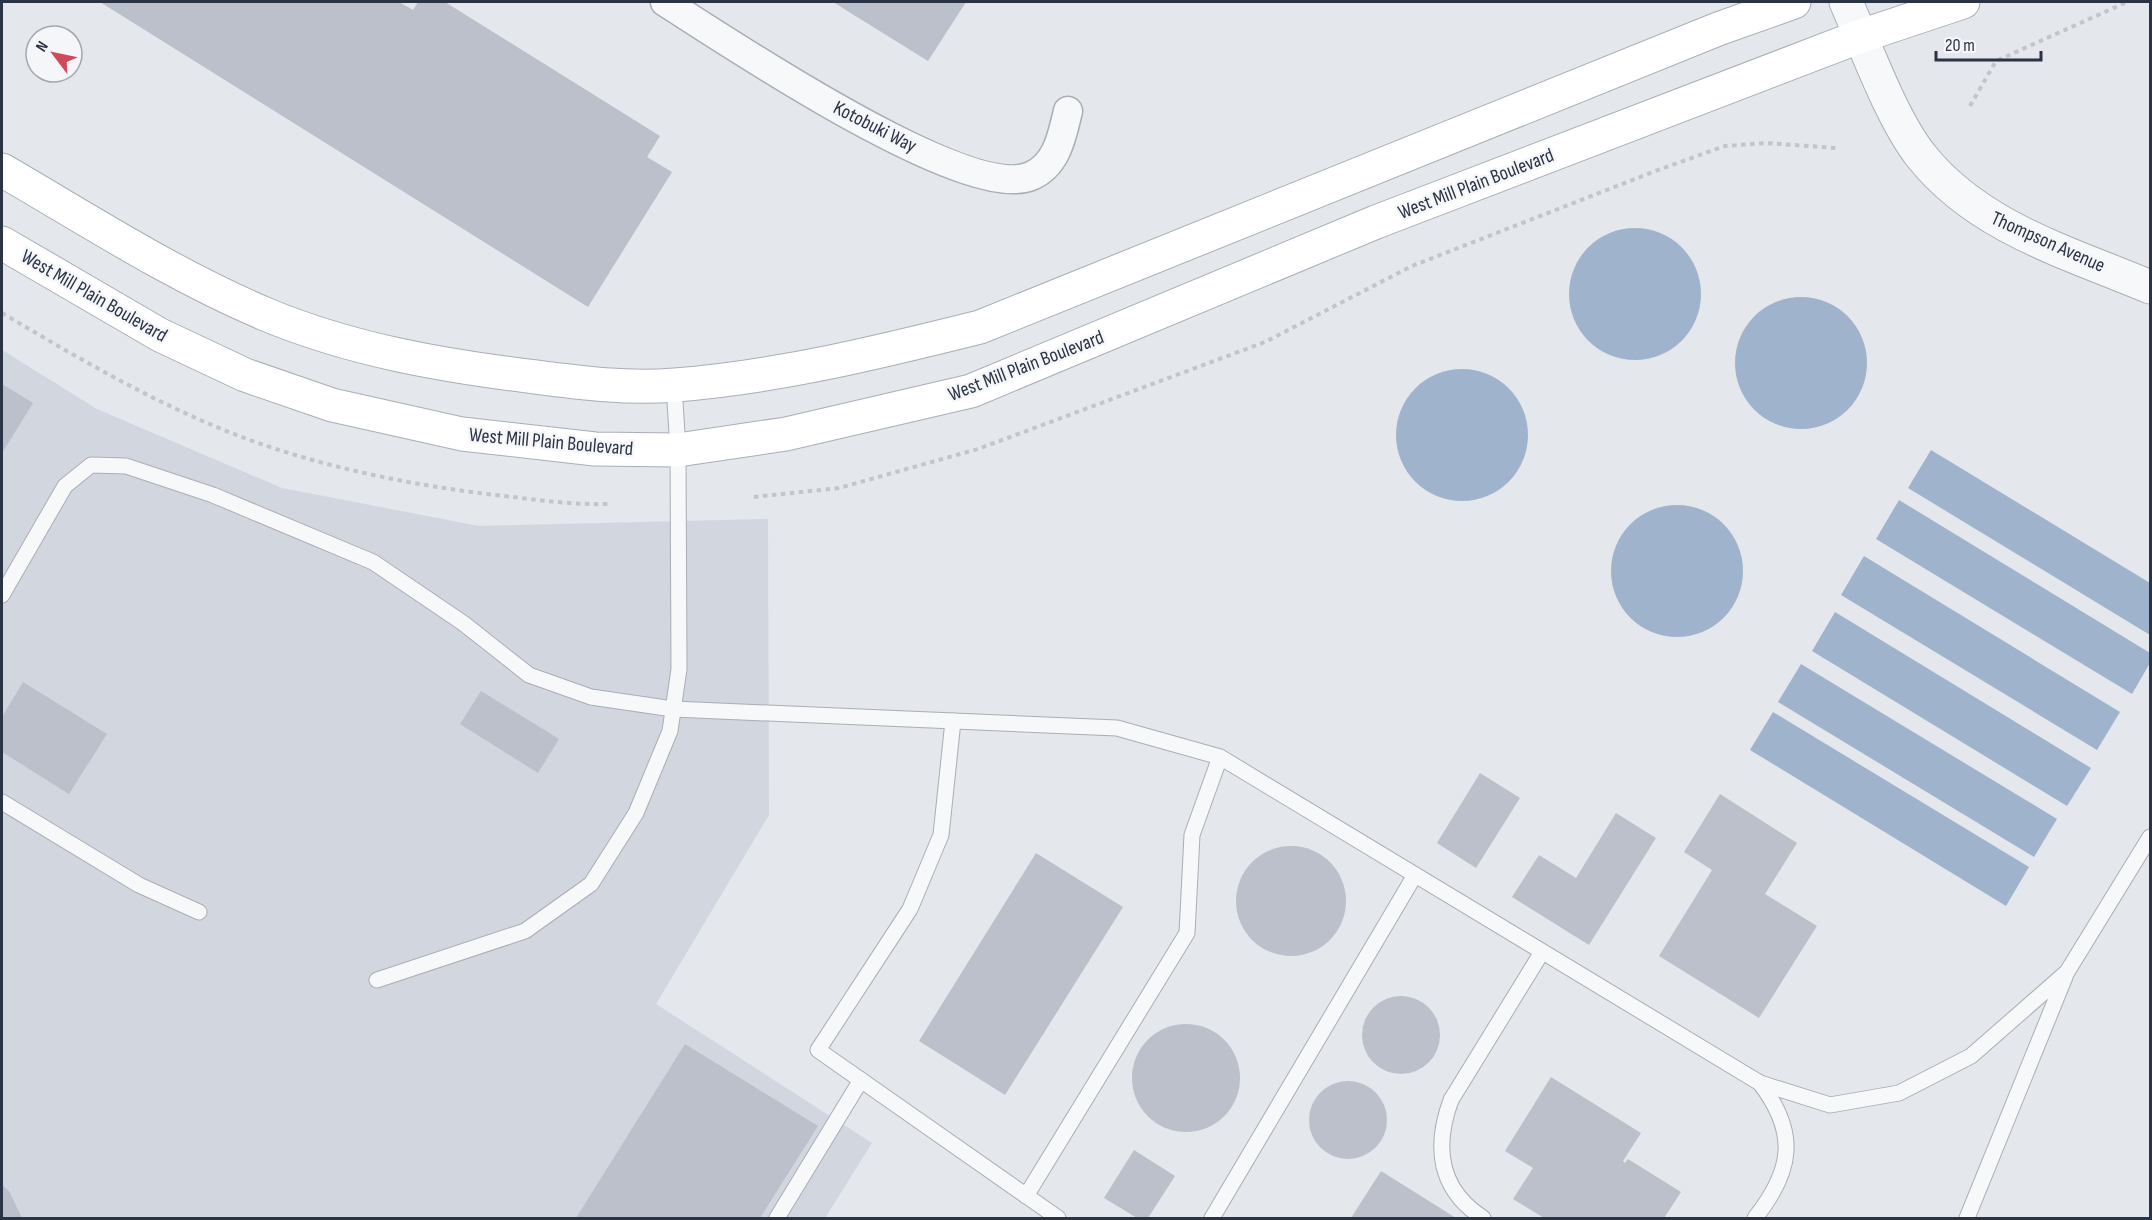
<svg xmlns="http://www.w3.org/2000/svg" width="2152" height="1220" viewBox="0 0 2152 1220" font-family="'Sofia Sans Condensed',sans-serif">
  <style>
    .built { fill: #d2d6de }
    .water { fill: #9fb4cc }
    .building { fill: #bbc0ca }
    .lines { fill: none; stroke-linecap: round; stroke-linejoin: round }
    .service-casing { stroke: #a9aeb7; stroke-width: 17 }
    .minor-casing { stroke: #a9aeb7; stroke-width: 31 }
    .tertiary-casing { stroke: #a9aeb7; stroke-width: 35 }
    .secondary-casing { stroke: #a9aeb7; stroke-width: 35 }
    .path { stroke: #c2c5cb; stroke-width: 4; stroke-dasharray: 4.5 4.5; stroke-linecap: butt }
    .service { stroke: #f7f8fa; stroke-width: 15 }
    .minor { stroke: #f7f8fa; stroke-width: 28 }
    .tertiary { stroke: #f7f8fa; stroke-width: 33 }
    .secondary { stroke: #fff; stroke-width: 33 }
    .labels { text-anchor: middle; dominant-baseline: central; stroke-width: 5; stroke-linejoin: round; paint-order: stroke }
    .street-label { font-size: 20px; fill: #2b3445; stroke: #f4f6f9 }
  </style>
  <rect width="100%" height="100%" fill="#e4e7ec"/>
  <!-- built -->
  <polygon class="built" points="2,350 97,409 282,488 479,526 768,519 769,815 656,1004 872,1143 825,1218 2,1218"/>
  <!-- water -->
  <g class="water">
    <circle cx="1635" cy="294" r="66"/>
    <circle cx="1801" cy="363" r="66"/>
    <circle cx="1462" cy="435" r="66"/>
    <polygon points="1931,450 2150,583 2150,635 1908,488"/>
    <polygon points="1899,500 2150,653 2150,663 2132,694 1876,539"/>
    <circle cx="1677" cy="571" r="66"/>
    <polygon points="1864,556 2120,712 2097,750 1841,595"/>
    <polygon points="1835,612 2091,768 2067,806 1812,651"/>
    <polygon points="1801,664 2057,819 2034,857 1778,702"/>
    <polygon points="1773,712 2029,867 2006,906 1750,750"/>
  </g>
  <!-- building -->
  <g class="building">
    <polygon points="100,2 399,2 413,10 418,2 445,2 660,136 647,157 672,172 588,307"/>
    <polygon points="833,2 966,2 928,61"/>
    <polygon points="2,384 33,403 2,453"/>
    <polygon points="23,682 107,734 69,794 2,752 2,717"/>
    <polygon points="481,691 559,739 538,773 460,724"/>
    <polygon points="1480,773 1520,798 1476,868 1437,843"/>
    <polygon points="1720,794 1797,843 1765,894 1817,926 1759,1018 1659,956 1712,870 1684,852"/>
    <polygon points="1616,813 1656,838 1589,945 1512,897 1539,855 1576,878"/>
    <circle cx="1291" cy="901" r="55"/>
    <polygon points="1036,853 1123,907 1005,1095 919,1041"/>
    <circle cx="1401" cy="1035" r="39"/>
    <circle cx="1186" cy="1078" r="54"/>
    <polygon points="685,1044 818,1126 760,1218 576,1218"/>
    <polygon points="1551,1077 1641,1133 1623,1161 1625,1163 1628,1159 1681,1192 1664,1218 1544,1218 1513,1199 1533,1168 1505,1151"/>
    <circle cx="1348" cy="1120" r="39"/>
    <polygon points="1134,1150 1175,1176 1148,1218 1137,1218 1104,1198"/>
    <polygon points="1381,1171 1456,1218 1351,1218"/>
    <polygon points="2,1185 9,1191 22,1218 2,1218"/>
  </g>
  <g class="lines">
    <!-- service casing -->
    <g class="service-casing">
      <g id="service">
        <polyline points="2,595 65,486 91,465 126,466 213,495 373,562 463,623 529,675 591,697 673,709 1117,728 1220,757 1760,1083 1830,1105 1899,1093 1971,1056 2067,972 2150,837"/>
        <polyline points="953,721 941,835 910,909 818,1050 1058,1218"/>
        <polyline points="2,802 139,885 199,912"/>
        <polyline points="377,980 525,931 591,884 636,813 670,731 679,669 678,450 674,385"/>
        <polyline points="1026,1196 1187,933 1192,835 1220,757"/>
        <polyline points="777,1218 861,1080"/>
        <polyline points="1212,1218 1415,875"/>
        <path d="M 1483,1218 C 1438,1189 1434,1146 1451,1100 L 1542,952"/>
        <path d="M 1755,1218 C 1793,1170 1798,1133 1760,1083"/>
        <polyline points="1967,1218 2065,977"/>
      </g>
    </g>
    <!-- minor casing -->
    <g class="minor-casing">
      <path id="minor" d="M 665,2 C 725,40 968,204 1031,176 C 1057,165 1062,136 1068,111"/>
    </g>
    <!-- tertiary casing -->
    <g class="tertiary-casing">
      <path id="tertiary" d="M 1846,2 C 1866,47 1892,120 1922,157 C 1979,228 2070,253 2150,287"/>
    </g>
    <!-- secondary casing -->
    <g class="secondary-casing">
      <g id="secondary">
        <path d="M 2,170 C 88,220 173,275 265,314 C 351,350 444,366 536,377 C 581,383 629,389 675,385 C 778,377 880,352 980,327 L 1718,29 L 1794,2"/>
        <polyline points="2,243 160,335 245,375 332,405 462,434 595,449 678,450 786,434 971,391 1376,222 1861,36 1963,2"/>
      </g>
    </g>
    <!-- path -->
    <g class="path">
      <polyline points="1970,106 1996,61 2127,2"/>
      <path d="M 2,313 C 78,358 156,404 239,436 C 324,468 415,486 504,496 C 539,500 573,505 608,504"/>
      <polyline points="754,497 839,488 978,449 1265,342 1412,266 1658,170 1725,146 1766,143 1836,148"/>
    </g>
    <!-- service -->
    <use href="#service" class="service"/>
    <!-- minor -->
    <use href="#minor" class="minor"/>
    <!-- tertiary -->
    <use href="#tertiary" class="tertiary"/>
    <!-- secondary -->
    <use href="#secondary" class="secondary"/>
  </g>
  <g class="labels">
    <!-- street labels -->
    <g class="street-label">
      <text transform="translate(875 127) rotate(27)">Kotobuki Way</text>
      <text transform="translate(1476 184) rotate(-21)">West Mill Plain Boulevard</text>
      <text transform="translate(2048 242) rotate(24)">Thompson Avenue</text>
      <text transform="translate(94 296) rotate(30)">West Mill Plain Boulevard</text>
      <text transform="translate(1026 366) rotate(-21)">West Mill Plain Boulevard</text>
      <text transform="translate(551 442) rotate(5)">West Mill Plain Boulevard</text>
    </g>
  </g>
  <!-- border -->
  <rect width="2152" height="1220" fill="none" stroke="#2b3445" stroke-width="6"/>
  <!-- north arrow -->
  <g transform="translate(54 54) rotate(302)"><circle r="28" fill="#f4f6f9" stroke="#a4a8b1" stroke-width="1.5"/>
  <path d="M0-4.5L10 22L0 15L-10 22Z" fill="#d1495b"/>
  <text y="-9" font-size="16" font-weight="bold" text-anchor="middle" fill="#2b3445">N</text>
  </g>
  <!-- scale -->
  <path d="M1936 51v9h105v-9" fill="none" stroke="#2b3445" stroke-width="3"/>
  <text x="1945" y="51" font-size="18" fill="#2b3445" stroke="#f4f6f9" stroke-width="4.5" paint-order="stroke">20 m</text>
</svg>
